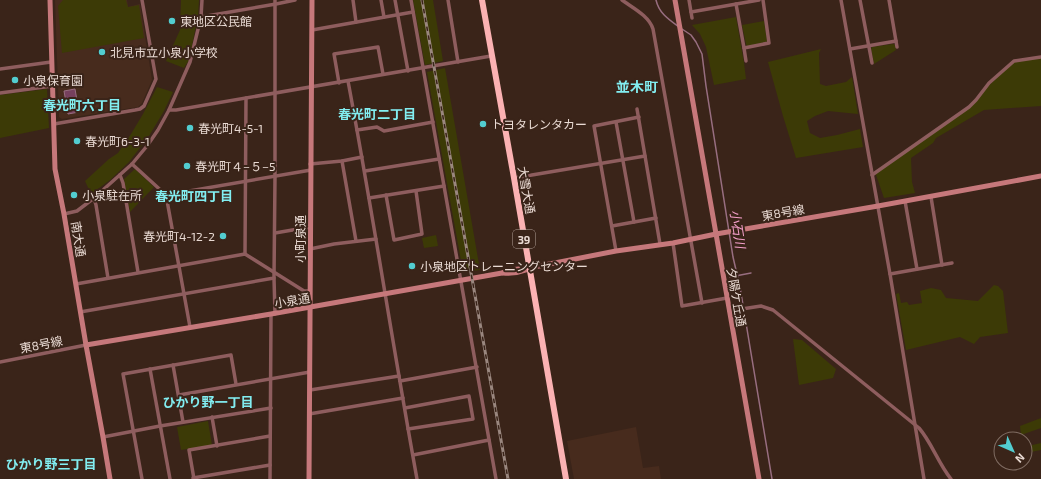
<svg xmlns="http://www.w3.org/2000/svg" width="1041" height="479" viewBox="0 0 1041 479" font-family="'Exo 2','Noto Sans JP',sans-serif">
  <style>
    .built { fill: #472b1d }
    .green { fill: #3c3a06 }
    .water { fill: #76405d; stroke: #986e80 }
    .lines { fill: none; stroke-linecap: round; stroke-linejoin: round }
    .stream { stroke: #986e80; stroke-width: 1.5 }
    .street { stroke: #8e5d5e; stroke-width: 3.5 }
    .secondary { stroke: #c6787b; stroke-width: 5 }
    .highway { stroke: #fbb2b3; stroke-width: 6 }
    .rail-casing { stroke: #9a877f; stroke-width: 3 }
    .rail { stroke: #3a2419; stroke-width: 1.5; stroke-dasharray: 4.5; stroke-linecap: butt }
    .poi-dot { fill: #52cdd0; stroke: #3a2419; stroke-width: 1.5 }
    .labels { text-anchor: middle; dominant-baseline: central; stroke-width: 4; stroke-linejoin: round; paint-order: stroke }
    .shield { fill: #3a2419; stroke: #b4a39b; stroke-width: 1 }
    .shield-label { font-size: 11px; font-weight: bold; fill: #e9dad3 }
    .poi-label { font-size: 12px; fill: #e9dad3; stroke: #3a2419; text-anchor: start }
    .street-label { font-size: 12px; fill: #e9dad3; stroke: #3a2419 }
    .neighbourhood-label { font-size: 13px; font-weight: bold; fill: #82eef1; stroke: #3a2419 }
    .water-label { font-size: 13px; font-style: italic; fill: #f5a0cb; stroke: #3a2419 }
    .quarter-label { font-size: 14px; font-weight: bold; fill: #82eef1; stroke: #3a2419 }
  </style>
  <rect width="100%" height="100%" fill="#3a2419"/>
  <!-- built -->
  <g class="built">
    <polygon points="55,0 127,0 128,7 140,4 152,80 142,103 138,107 62,119 59,117"/>
    <polygon points="636,427 643,468 659,466 661,479 574,479 567,441"/>
  </g>
  <!-- green -->
  <g class="green">
    <polygon points="63,0 126,0 128,7 139,5 144,38 62,53 58,6"/>
    <polygon points="181,0 199,0 198,16 189,60 184,68 166,61 180,30"/>
    <polygon points="413,0 433,0 443,61 425,65"/>
    <polygon points="736,17 744,63 746,79 714,85 706,47 700,34 692,25"/>
    <polygon points="764,21 767,41 766,42 747,46 746,44 742,25"/>
    <polygon points="893,44 895,45 896,50 874,64 871,49 872,47"/>
    <polygon points="821,49 819,53 820,84 826,86 846,82 852,77 858,114 828,111 815,116 807,121 810,133 820,138 837,135 860,129 863,147 796,158 783,116 768,62"/>
    <polygon points="1041,57 1041,106 984,110 936,138 933,143 911,158 912,182 915,193 884,198 875,172 959,115 1014,61"/>
    <polygon points="445,68 480,270 463,272 427,72"/>
    <polygon points="157,87 173,92 164,111 149,136 129,162 110,180 91,194 85,181 109,159 118,153 131,134 143,114"/>
    <polygon points="47,89 49,128 0,138 0,95"/>
    <polygon points="135,169 154,187 130,212 124,179"/>
    <polygon points="436,235 438,246 424,248 422,238"/>
    <polygon points="994,285 998,286 1003,291 1008,333 980,337 974,344 960,337 906,350 896,294 899,293 901,303 907,302 909,305 922,303 920,291 931,288 941,290 946,298 978,301"/>
    <polygon points="793,339 802,340 836,369 833,378 799,385"/>
    <polygon points="1041,418 1041,428 1021,435 1020,426"/>
    <polygon points="208,421 212,445 181,450 177,427"/>
    <polygon points="1041,443 1041,450 1026,453 1028,446"/>
  </g>
  <!-- water -->
  <polygon class="water" points="75,89 79,112 68,114 64,91"/>
  <g class="lines">
    <!-- stream -->
    <g class="stream">
      <path d="M 656,0 C 659,13 668,19 679,27"/>
      <polyline points="682,29 691,35 696,42 702,54 706,86 733,257 736,270 739,281 772,479"/>
      <polyline points="730,277 751,273"/>
    </g>
    <!-- street -->
    <g class="street">
      <polyline points="353,0 356,22"/>
      <polyline points="381,0 384,17"/>
      <polyline points="395,0 408,71"/>
      <polyline points="411,0 496,479"/>
      <polyline points="448,0 458,62"/>
      <path d="M 622,0 C 633,8 649,16 653,29 L 702,303"/>
      <polyline points="689,0 692,18"/>
      <polyline points="841,0 890,274 924,479"/>
      <polyline points="860,0 872,63"/>
      <polyline points="889,0 897,47"/>
      <polyline points="736,4 744,48 769,43 763,0"/>
      <polyline points="691,12 759,0"/>
      <polyline points="201,17 276,4 295,0"/>
      <polyline points="312,30 413,12"/>
      <polyline points="744,48 746,61"/>
      <polyline points="850,49 896,41"/>
      <polyline points="0,69 51,62"/>
      <path d="M 348,81 C 373,214 393,347 417,479"/>
      <polyline points="339,83 334,54 378,47 383,74"/>
      <polyline points="0,93 52,86"/>
      <polyline points="637,109 660,244"/>
      <polyline points="169,110 176,110 491,56"/>
      <polyline points="616,122 634,222"/>
      <polyline points="54,124 135,110 140,109 144,106 156,79 142,0"/>
      <polyline points="357,130 377,127 384,131 433,122"/>
      <polyline points="342,161 356,241"/>
      <polyline points="132,164 166,195 190,327"/>
      <polyline points="310,164 342,161 362,157"/>
      <polyline points="365,171 439,159"/>
      <polyline points="120,175 123,183 138,272"/>
      <polyline points="872,175 969,107 976,100 989,83 1014,61 1041,57"/>
      <polyline points="514,178 645,156"/>
      <polyline points="166,195 311,170"/>
      <polyline points="386,195 394,240 422,234 416,191"/>
      <polyline points="931,197 942,265"/>
      <polyline points="94,198 96,205 108,278"/>
      <polyline points="369,198 444,186"/>
      <polyline points="905,201 917,269"/>
      <polyline points="64,214 77,211 94,198 132,164 147,146 158,130 169,110 190,62 201,17 202,0"/>
      <polyline points="612,226 656,218"/>
      <polyline points="275,233 310,227"/>
      <polyline points="673,243 682,306 727,298"/>
      <polyline points="310,249 334,244 376,239"/>
      <polyline points="616,251 594,126 639,117"/>
      <polyline points="245,254 246,98"/>
      <polyline points="890,274 952,263"/>
      <polyline points="274,278 275,314"/>
      <polyline points="76,284 245,254 304,291 310,291"/>
      <path d="M 729,311 L 761,306 L 773,310 L 919,428 C 932,443 938,463 951,479"/>
      <polyline points="80,312 274,278 275,177 275,0"/>
      <polyline points="0,362 86,345"/>
      <polyline points="173,365 183,422"/>
      <polyline points="150,369 170,479"/>
      <polyline points="400,381 477,367"/>
      <polyline points="310,390 399,376"/>
      <polyline points="179,395 310,372"/>
      <polyline points="405,408 469,396 473,419 408,429"/>
      <polyline points="309,414 403,398"/>
      <polyline points="212,417 217,446"/>
      <polyline points="103,437 160,426 271,408"/>
      <polyline points="413,455 489,440"/>
      <polyline points="193,478 270,465"/>
      <polyline points="142,479 123,374 231,355 236,384"/>
      <polyline points="194,479 189,450 270,436"/>
      <polyline points="270,479 271,314"/>
    </g>
    <!-- secondary -->
    <g class="secondary">
      <polyline points="50,0 55,169 64,214 86,345 103,437 110,479"/>
      <polyline points="675,0 759,479"/>
      <path d="M 503,273 C 511,274 518,273 526,270"/>
      <polyline points="86,345 271,314 502,273 509,270 529,268 616,251 673,243 716,234 878,206 1041,176"/>
      <polyline points="309,479 312,0"/>
    </g>
    <!-- highway -->
    <polyline class="highway" points="482,0 514,178 566,479"/>
    <!-- rail casing -->
    <g class="rail-casing">
      <polyline id="rail" points="422,0 508,479"/>
    </g>
    <!-- rail -->
    <use href="#rail" class="rail"/>
  </g>
  <!-- markers -->
  <g class="poi-dot">
    <circle cx="172" cy="21" r="4"/>
    <circle cx="102" cy="52" r="4"/>
    <circle cx="15" cy="80" r="4"/>
    <circle cx="483" cy="124" r="4"/>
    <circle cx="190" cy="128" r="4"/>
    <circle cx="77" cy="141" r="4"/>
    <circle cx="187" cy="166" r="4"/>
    <circle cx="74" cy="195" r="4"/>
    <circle cx="223" cy="236" r="4"/>
    <circle cx="412" cy="266" r="4"/>
  </g>
  <g class="labels">
    <!-- shield labels -->
    <rect class="shield" x="513" y="230" width="22" height="18" rx="3"/>
    <g class="shield-label">
      <text x="524" y="239">39</text>
    </g>
    <!-- poi labels -->
    <g class="poi-label">
      <text x="180" y="21">東地区公民館</text>
      <text x="110" y="52">北見市立小泉小学校</text>
      <text x="23" y="80">小泉保育園</text>
      <text x="491" y="124">トヨタレンタカー</text>
      <text x="198" y="128">春光町4-5-1</text>
      <text x="85" y="141">春光町6-3-1</text>
      <text x="195" y="166">春光町４−５−5</text>
      <text x="82" y="195">小泉駐在所</text>
      <text x="215" y="236" text-anchor="end">春光町4-12-2</text>
      <text x="420" y="266">小泉地区トレーニングセンター</text>
    </g>
    <!-- street labels -->
    <g class="street-label">
      <text transform="translate(527 190) rotate(80)">大雪大通</text>
      <text transform="translate(783 212) rotate(-10)">東8号線</text>
      <text transform="translate(79 239) rotate(81)">南大通</text>
      <text transform="translate(300 239) rotate(-90)">小町泉通</text>
      <text transform="translate(737 297) rotate(80)">夕陽ケ丘通</text>
      <text transform="translate(292 300) rotate(-10)">小泉通</text>
      <text transform="translate(41 344) rotate(-11)">東8号線</text>
    </g>
    <!-- neighbourhood labels -->
    <g class="neighbourhood-label">
      <text x="82" y="105">春光町六丁目</text>
      <text x="377" y="114">春光町二丁目</text>
      <text x="194" y="196">春光町四丁目</text>
      <text x="208" y="402">ひかり野一丁目</text>
      <text x="51" y="464">ひかり野三丁目</text>
    </g>
    <!-- water labels -->
    <g class="water-label">
      <text transform="translate(738 229) rotate(81)">小石川</text>
    </g>
    <!-- quarter labels -->
    <g class="quarter-label">
      <text x="637" y="86">並木町</text>
    </g>
  </g>
  <!-- north arrow -->
  <g transform="translate(1013 451) rotate(135)"><circle r="19" fill="#3a2419" stroke="#806d63"/>
  <path d="M0-3L7 15L0 10L-7 15Z" fill="#52cdd0"/>
  <text y="-6" font-size="11" font-weight="bold" text-anchor="middle" fill="#e9dad3">N</text>
  </g>
</svg>
